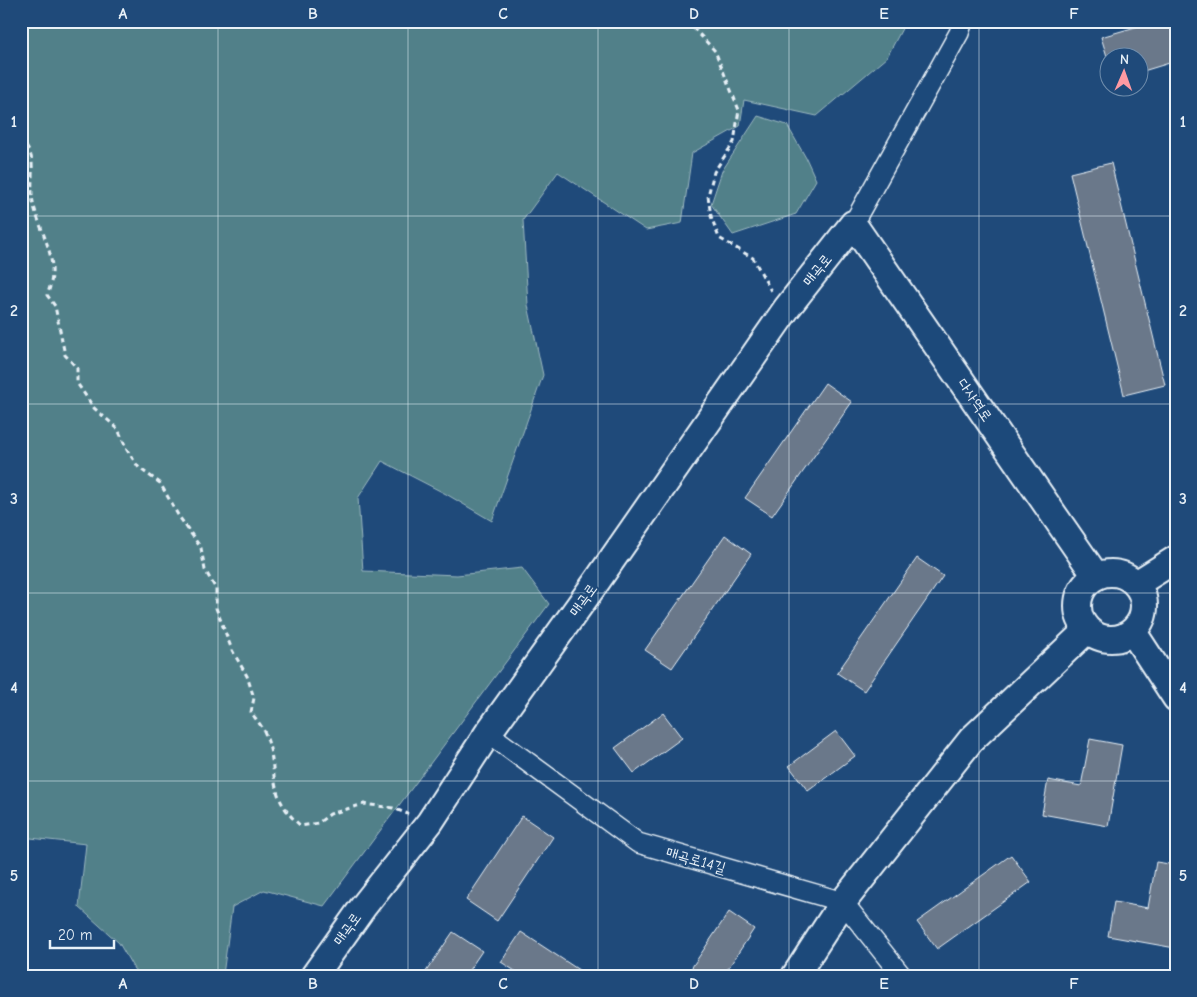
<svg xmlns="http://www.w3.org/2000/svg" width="1197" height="997" viewBox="0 0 1197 997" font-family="'Comic Neue','Poor Story',sans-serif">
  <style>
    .green { fill: #518089; stroke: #9cb8c0 }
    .building { fill: #6b788a; stroke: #e8f1f8 }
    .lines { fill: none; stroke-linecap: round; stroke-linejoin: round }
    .street-casing { stroke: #e8f1f8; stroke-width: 22 }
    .secondary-casing { stroke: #e8f1f8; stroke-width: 30 }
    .path { stroke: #e8f1f8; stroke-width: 3; stroke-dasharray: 5 4; stroke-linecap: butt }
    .street { stroke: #1f4a7a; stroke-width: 19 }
    .secondary { stroke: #1f4a7a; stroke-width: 26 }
    .grid { fill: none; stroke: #e8f1f8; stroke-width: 1; stroke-opacity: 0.55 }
    .labels { text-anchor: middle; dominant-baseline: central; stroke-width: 4; stroke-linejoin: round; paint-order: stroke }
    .street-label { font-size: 15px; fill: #e8f1f8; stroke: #1f4a7a }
    .neatline { fill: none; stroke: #e8f1f8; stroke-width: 2 }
    .grid-label { font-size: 16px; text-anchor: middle; font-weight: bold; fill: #e8f1f8 }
  </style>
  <rect width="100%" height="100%" fill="#1f4a7a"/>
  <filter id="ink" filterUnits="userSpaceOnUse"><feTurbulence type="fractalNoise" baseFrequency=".02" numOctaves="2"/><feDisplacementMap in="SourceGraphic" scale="10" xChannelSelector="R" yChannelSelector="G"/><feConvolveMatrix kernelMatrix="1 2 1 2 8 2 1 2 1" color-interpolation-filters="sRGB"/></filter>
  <g filter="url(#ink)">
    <!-- green -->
    <g class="green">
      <polygon points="21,21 906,21 887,57 817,116 744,100 740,126 692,153 682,223 646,230 558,172 523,220 528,305 543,375 492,521 446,494 382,461 358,498 363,571 457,575 522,568 549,604 324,906 264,890 232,907 223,975 138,976 119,943 79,907 86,844 21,837"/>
      <polygon points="758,116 787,125 806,158 816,180 796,214 733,235 711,204 722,171"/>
    </g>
    <!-- building -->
    <g class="building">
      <polygon points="1156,21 1176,21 1176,61 1140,72 1140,58 1110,58 1110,66 1101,37"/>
      <polygon points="1111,163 1165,385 1124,395 1070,173"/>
      <polygon points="825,383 852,402 772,516 745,498"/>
      <polygon points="725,535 751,554 672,668 645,650"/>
      <polygon points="917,558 943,576 864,691 837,673"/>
      <polygon points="663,713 682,738 634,773 615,748"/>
      <polygon points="836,731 855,756 808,791 789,766"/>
      <polygon points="1090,739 1122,745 1108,826 1042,814 1048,780 1081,786"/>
      <polygon points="522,816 553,837 497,921 466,900"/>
      <polygon points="1011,855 1031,882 937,949 917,922"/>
      <polygon points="1156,862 1176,865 1175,948 1108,936 1114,902 1148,908"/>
      <polygon points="729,912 754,929 723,976 686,976"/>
      <polygon points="453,932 482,951 465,976 423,976"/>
      <polygon points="521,932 588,976 523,976 501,962"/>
    </g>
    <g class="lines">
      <!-- street casing -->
      <g class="street-casing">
        <g id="street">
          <polyline points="853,224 959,33 963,21"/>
          <polyline points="488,733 638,843 843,902 902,976"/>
        </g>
      </g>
      <!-- secondary casing -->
      <g class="secondary-casing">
        <g id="secondary">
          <circle cx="1111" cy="606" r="33"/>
          <polyline points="1136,584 1176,559"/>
          <polyline points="1133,632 1176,698"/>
          <polyline points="314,976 363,907 430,822 488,733 597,581 787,308 853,224 1096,576"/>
          <polyline points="795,976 843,902 971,740 1087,630"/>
        </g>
      </g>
      <!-- path -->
      <g class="path">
        <polyline points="687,21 715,51 739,110 734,142 714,172 708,196 711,216 719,238 753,258 771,291"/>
        <polyline points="21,117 21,134"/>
        <path d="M 21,139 C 24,144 30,151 31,156 C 34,168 30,187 33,202 C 40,234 62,261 47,295 L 55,306 L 65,355 L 77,368 L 77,383 L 94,408 L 118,429 L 127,450 L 139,468 L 160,483 L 178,515 L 201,548 L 205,570 L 216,589 L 216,608 L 232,650 L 247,676 L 254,698 L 251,712 C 255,718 261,725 264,731 C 281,769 263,793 301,826 L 318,823 L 330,814 L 364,804 L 393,808 L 408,814"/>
      </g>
      <!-- street -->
      <use href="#street" class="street"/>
      <!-- secondary -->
      <use href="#secondary" class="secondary"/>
    </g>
  </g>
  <!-- grid -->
  <path class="grid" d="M 218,21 L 218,976M 408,21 L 408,976M 598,21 L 598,976M 789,21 L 789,976M 979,21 L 979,976M 21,216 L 1176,216M 21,404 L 1176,404M 21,593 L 1176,593M 21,781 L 1176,781"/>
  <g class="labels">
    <!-- street labels -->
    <g class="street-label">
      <text transform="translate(817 270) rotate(-51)">매곡로</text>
      <text transform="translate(975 400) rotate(55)">다사역로</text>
      <text transform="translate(583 600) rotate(-54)">매곡로</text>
      <text transform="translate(696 860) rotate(16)">매곡로14길</text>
      <text transform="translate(347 929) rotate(-54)">매곡로</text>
    </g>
  </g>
  <!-- margin -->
  <rect width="1197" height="997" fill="none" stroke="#1f4a7a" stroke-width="55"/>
  <!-- north arrow -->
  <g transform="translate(1124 72) rotate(2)"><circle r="24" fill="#1f4a7a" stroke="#6f8dac"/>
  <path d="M0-4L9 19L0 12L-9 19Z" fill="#ff9aa2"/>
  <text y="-8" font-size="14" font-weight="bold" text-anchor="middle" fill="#e8f1f8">N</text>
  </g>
  <!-- scale -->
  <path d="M50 940v8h64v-8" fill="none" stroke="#e8f1f8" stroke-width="2.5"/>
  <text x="58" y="940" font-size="15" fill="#e8f1f8" stroke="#1f4a7a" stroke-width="4" paint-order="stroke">20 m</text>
  <rect x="28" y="28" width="1142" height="942" class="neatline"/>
  <g class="grid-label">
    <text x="123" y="19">A</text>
    <text x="313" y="19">B</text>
    <text x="503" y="19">C</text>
    <text x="694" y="19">D</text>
    <text x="884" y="19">E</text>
    <text x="1074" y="19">F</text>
    <text x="14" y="127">1</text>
    <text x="1183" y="127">1</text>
    <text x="14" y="316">2</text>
    <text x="1183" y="316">2</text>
    <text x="14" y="504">3</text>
    <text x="1183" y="504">3</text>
    <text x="14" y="693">4</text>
    <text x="1183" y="693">4</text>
    <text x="14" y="881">5</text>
    <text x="1183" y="881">5</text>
    <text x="123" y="989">A</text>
    <text x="313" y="989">B</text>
    <text x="503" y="989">C</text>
    <text x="694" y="989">D</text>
    <text x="884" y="989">E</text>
    <text x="1074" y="989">F</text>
  </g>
</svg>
